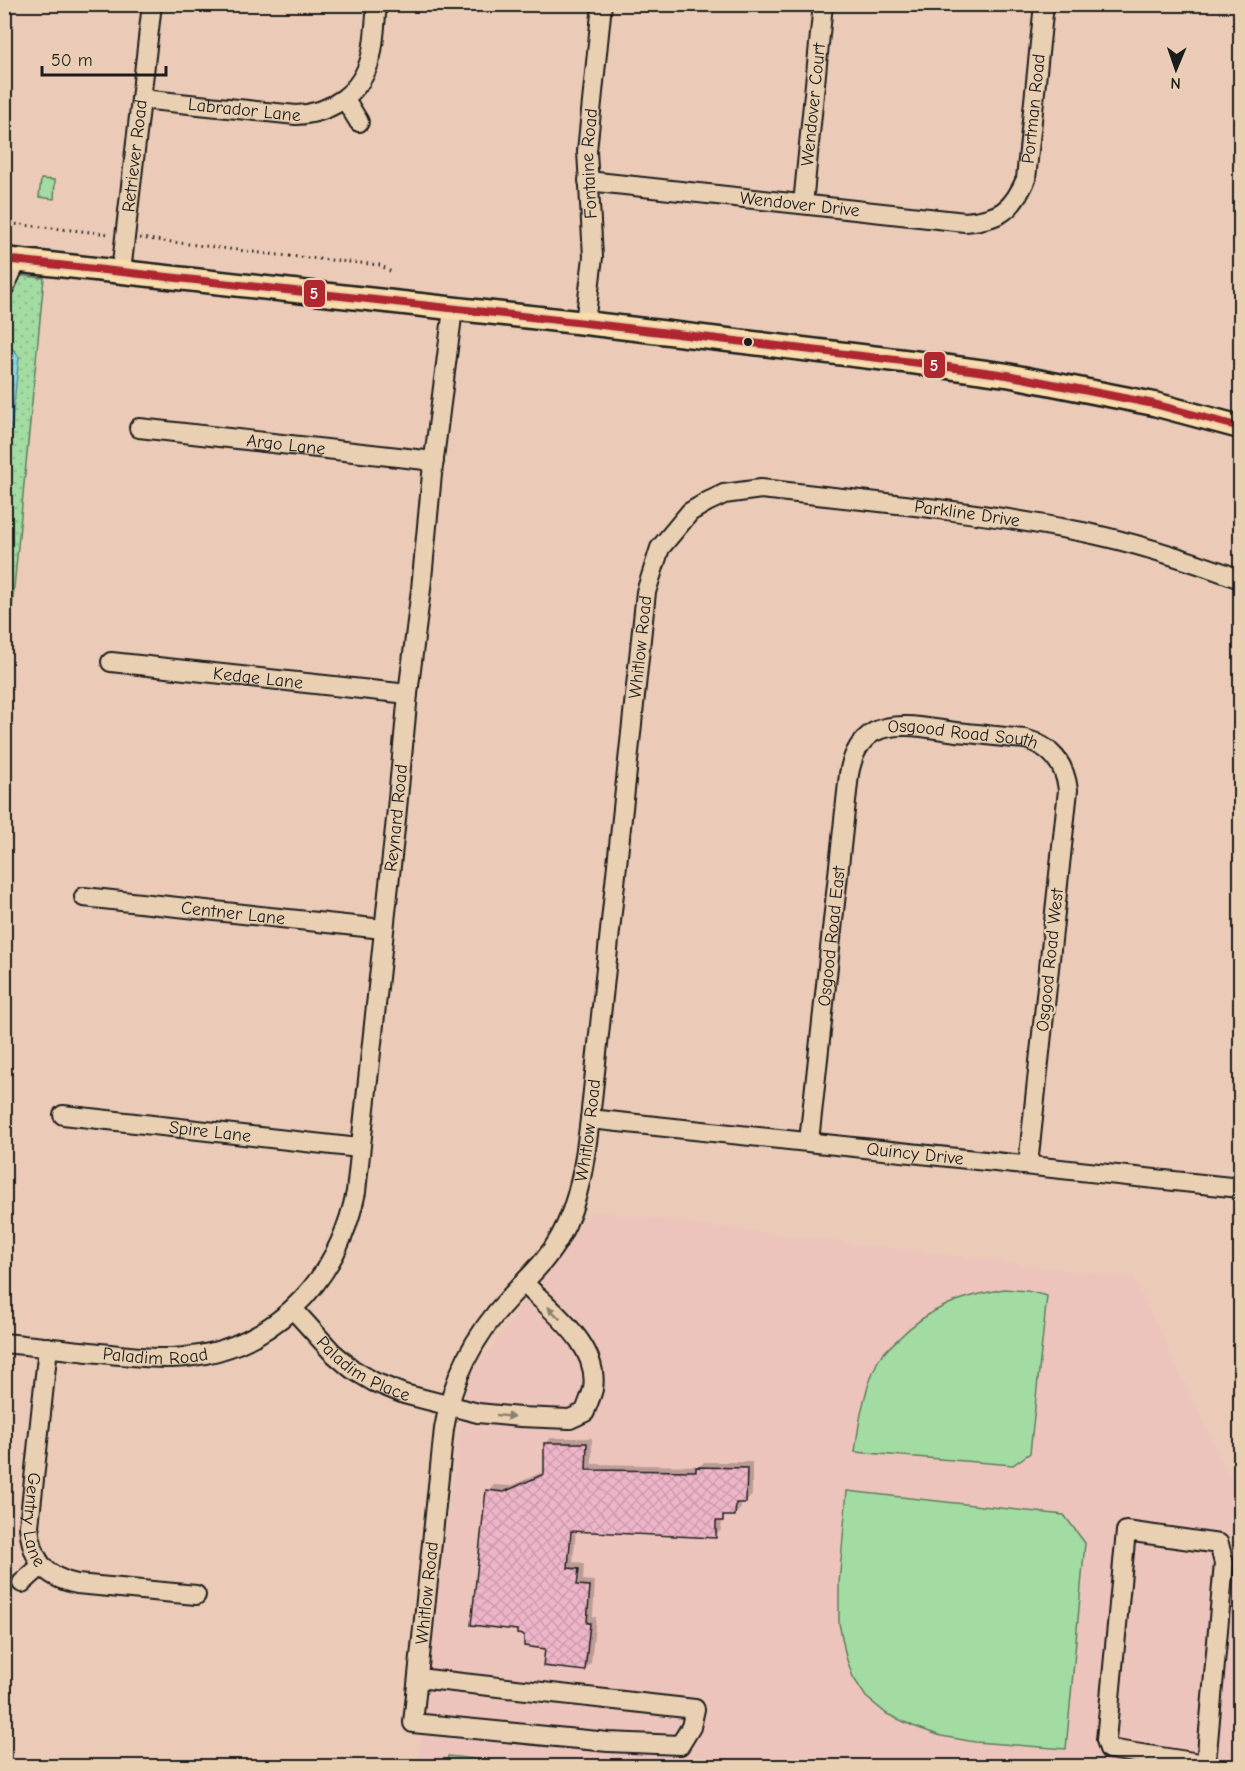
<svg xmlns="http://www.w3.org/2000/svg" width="1245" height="1771" viewBox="0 0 1245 1771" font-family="'Comic Neue',sans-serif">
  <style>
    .built { fill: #ecc4bc }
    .grass { fill: url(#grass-dots); stroke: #5f7c5f; stroke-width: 1.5 }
    .garden { fill: #a2dca2; stroke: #5f7c5f; stroke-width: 1.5 }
    .water { fill: url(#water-ripples); stroke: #5d8d95; stroke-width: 1.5 }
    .shadow { fill: #0003 }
    .building { fill: url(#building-cross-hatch); stroke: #1c1c1c; stroke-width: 1.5 }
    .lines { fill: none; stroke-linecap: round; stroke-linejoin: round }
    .minor-casing { stroke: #1c1c1c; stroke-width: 22 }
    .major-casing { stroke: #1c1c1c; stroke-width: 27 }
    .path { stroke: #1c1c1c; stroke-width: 3; stroke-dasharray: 1.5 4.5; stroke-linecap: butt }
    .minor { stroke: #ead0b2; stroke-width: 18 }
    .major { stroke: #faddab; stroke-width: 22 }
    .bus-1-casing { stroke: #ead0b2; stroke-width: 12 }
    .bus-1 { stroke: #af272f; stroke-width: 8 }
    .oneway { fill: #8d7f6e }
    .bus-dot { fill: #1c1c1c; stroke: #ead0b2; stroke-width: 2 }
    .labels { text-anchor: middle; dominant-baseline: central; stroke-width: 4.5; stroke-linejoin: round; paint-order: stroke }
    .street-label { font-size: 18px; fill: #1c1c1c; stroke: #ead0b2 }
    .line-badge { stroke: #ead0b2; stroke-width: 2 }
    .badge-label { font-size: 16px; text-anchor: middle; font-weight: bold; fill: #fff }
  </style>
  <defs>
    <pattern id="grass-dots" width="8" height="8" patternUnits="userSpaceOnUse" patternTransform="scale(1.5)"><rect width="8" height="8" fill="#a2dca2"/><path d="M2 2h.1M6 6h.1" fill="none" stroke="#8bbc8b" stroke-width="1.8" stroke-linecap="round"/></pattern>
    <pattern id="water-ripples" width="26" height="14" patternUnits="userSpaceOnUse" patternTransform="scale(1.5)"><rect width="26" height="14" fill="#89d8e5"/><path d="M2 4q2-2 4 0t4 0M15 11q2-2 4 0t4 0" fill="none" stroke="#76b9c4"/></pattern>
    <pattern id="building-cross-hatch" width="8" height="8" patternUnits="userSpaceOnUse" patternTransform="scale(1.5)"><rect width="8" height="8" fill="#eeb5c9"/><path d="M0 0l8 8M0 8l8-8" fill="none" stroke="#cc9bac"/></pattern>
  </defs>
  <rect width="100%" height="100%" fill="#ebcbb7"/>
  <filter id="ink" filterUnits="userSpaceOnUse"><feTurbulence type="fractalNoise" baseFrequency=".0167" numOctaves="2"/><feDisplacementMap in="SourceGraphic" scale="12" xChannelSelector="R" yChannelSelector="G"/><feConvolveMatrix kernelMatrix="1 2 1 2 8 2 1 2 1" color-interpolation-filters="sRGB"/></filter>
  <g filter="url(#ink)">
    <!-- built -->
    <polygon class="built" points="591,1211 1134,1278 1240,1495 1240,1675 1231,1766 417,1766 445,1534 467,1380"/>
    <!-- grass -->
    <polygon class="grass" points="5,274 44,278 5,680"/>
    <!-- garden -->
    <g class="garden">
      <polygon points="41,179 55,180 54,199 39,197"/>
      <path d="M 1004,1289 L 1027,1291 L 1047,1296 L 1030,1453 L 1013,1465 L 855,1452 C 859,1421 864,1391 877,1363 C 881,1354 891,1346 898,1339 C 930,1307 960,1297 1004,1289 Z"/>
      <polygon points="847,1491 1064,1515 1085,1543 1066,1749 975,1742 941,1736 913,1726 887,1714 866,1697 853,1677 846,1657 839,1623 839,1584"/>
      <polygon points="448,1756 538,1766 447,1766"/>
    </g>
    <!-- water -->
    <path class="water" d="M 11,348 L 15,351 L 19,357 L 5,484 C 4,459 0,366 11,348 Z"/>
    <!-- shadow -->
    <polygon class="shadow" points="551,1438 592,1438 592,1464 700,1466 704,1462 752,1462 752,1495 746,1502 741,1501 741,1508 735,1515 728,1514 722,1519 721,1530 715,1536 576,1530 573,1562 584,1563 583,1580 595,1581 593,1617 596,1617 591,1663 585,1669 526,1634 488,1491 494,1485 511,1486 545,1471 545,1444"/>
    <!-- building -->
    <polygon class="building" points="544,1443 587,1443 586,1470 696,1471 696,1467 747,1468 746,1503 736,1503 735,1516 723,1516 723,1521 716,1521 716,1538 571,1531 568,1568 579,1569 577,1585 590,1586 587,1623 590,1623 585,1671 543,1666 545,1649 524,1646 524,1635 517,1634 517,1630 471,1625 486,1490 504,1492 544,1474"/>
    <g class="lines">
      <!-- minor casing -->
      <g class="minor-casing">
        <g id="minor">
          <path id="s1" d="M 141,99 L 296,115 C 332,113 362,93 371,56 C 375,39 375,21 377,4"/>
          <polyline points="345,99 359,122"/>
          <path id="s2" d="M 588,181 L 965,222 C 1000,219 1012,211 1026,179 L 1044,4"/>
          <path id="s3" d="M 803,204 L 823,4"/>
          <path id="s4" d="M 121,272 L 152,4"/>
          <polyline points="4,288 17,261"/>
          <path id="s5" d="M 585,323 L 593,257 L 587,151 L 602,4"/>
          <path id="s6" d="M 139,428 L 434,461"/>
          <path id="s7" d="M 111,662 L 408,694"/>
          <path id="s8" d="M 84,897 L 383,929"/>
          <path id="s9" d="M 63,1115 L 359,1148"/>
          <path id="s10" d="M 590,1119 L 1240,1188"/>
          <path id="s11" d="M 809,1141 L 849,774 C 852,757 858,741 874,732 C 897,720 932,729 956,732 C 979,734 1002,737 1025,739 C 1051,746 1065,764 1068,790 L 1028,1165"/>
          <path id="s12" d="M 293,1309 L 332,1352 L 352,1369 L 374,1382 L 404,1394 L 478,1413 L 520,1417 L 570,1419 L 585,1412 C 587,1405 591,1397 593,1389 C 600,1345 551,1311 524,1283"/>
          <path id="s13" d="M 4,1343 C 36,1346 68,1350 99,1353 C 124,1355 148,1359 172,1358 C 269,1354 337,1284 356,1192 L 396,819 L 408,694 L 421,589 L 432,474 L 453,309"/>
          <path id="s14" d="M 48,1347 L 29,1526 C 32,1560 44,1577 77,1584 L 196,1595"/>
          <polyline points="22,1583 41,1566"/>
          <path id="s15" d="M 418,1678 L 695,1709 L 691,1727 L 680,1745 L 608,1742 L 413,1723 L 444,1429 C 452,1379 475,1334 510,1297 C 528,1277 547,1261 560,1237 C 580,1201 585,1160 590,1119 L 646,592 L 660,548 L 690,512 L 707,502 L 724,494 L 761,489 C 869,501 977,511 1083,532 C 1137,543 1189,560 1240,579"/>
          <polyline points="1205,1766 1206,1764 1224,1563 1219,1544 1126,1531 1106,1740 1109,1749 1206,1764"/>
        </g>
      </g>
      <!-- major casing -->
      <g class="major-casing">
        <polyline id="major" points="4,259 585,323 912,362 1007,375 1154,404 1240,427"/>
      </g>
      <!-- path -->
      <g class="path">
        <polyline points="4,223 110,234"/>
        <polyline points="140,238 269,254 380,265 393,273"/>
      </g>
      <!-- minor -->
      <use href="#minor" class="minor"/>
      <!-- major -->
      <use href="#major" class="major"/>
      <!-- bus-1 casing -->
      <g class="bus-1-casing">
        <polyline id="bus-1" points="4,259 585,323 912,362 1007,375 1154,404 1240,427"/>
      </g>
      <!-- bus-1 -->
      <use href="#bus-1" class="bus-1"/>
    </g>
    <!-- one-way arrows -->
    <defs><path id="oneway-solid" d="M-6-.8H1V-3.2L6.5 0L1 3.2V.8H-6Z" transform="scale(1.5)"/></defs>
    <g class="oneway">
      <use href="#oneway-solid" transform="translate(554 1313) rotate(-135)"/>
      <use href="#oneway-solid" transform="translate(505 1416) rotate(6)"/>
    </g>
  </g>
  <!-- markers -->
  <circle class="bus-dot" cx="748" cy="342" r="5"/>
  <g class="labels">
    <!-- street labels -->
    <g class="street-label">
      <text stroke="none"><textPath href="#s3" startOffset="100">Wendover Court</textPath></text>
      <text stroke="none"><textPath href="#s1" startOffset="104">Labrador Lane</textPath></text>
      <text stroke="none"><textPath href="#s2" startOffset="530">Portman Road</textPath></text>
      <text stroke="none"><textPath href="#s4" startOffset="117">Retriever Road</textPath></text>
      <text stroke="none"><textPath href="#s5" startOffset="160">Fontaine Road</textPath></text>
      <text stroke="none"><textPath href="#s2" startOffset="213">Wendover Drive</textPath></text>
      <text stroke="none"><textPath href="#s6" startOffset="148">Argo Lane</textPath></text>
      <text stroke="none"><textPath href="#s15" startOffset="2139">Parkline Drive</textPath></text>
      <text stroke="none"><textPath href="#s15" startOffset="1707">Whitlow Road</textPath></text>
      <text stroke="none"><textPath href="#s7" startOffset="148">Kedge Lane</textPath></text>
      <text stroke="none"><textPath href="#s11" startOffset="510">Osgood Road South</textPath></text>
      <text stroke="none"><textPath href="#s13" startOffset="813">Reynard Road</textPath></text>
      <text stroke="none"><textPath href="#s8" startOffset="150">Centner Lane</textPath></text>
      <text stroke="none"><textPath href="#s11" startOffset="206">Osgood Road East</textPath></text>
      <text transform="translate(1050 960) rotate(-84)">Osgood Road West</text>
      <text stroke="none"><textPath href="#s9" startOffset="148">Spire Lane</textPath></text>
      <text stroke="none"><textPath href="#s15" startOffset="1221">Whitlow Road</textPath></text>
      <text stroke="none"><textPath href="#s10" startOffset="327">Quincy Drive</textPath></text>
      <text stroke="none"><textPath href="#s13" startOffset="152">Paladim Road</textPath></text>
      <text stroke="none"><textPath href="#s12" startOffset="94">Paladim Place</textPath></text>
      <text stroke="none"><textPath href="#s14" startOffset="174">Gentry Lane</textPath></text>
      <text stroke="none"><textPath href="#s15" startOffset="717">Whitlow Road</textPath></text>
    </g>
  </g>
  <g class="line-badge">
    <rect x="303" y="279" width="23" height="29" rx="6" fill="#af272f"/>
    <rect x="923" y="351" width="23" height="28" rx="6" fill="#af272f"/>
  </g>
  <g class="badge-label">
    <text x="314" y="299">5</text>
    <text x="934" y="371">5</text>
  </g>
  <!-- margin -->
  <rect width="1245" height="1771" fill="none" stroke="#ead0b2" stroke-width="24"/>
  <rect x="12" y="12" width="1221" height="1747" fill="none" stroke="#1c1c1c" stroke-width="2" filter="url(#ink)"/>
  <!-- north arrow -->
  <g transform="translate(1176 69) rotate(182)" stroke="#ead0b2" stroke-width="4.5" paint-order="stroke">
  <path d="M0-4.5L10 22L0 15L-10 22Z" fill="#1c1c1c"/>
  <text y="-9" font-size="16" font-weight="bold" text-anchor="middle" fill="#1c1c1c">N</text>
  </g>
  <!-- scale -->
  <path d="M42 66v9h124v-9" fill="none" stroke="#1c1c1c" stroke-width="3"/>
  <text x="51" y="66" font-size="18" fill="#1c1c1c" stroke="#ead0b2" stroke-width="4.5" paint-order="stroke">50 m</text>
</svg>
